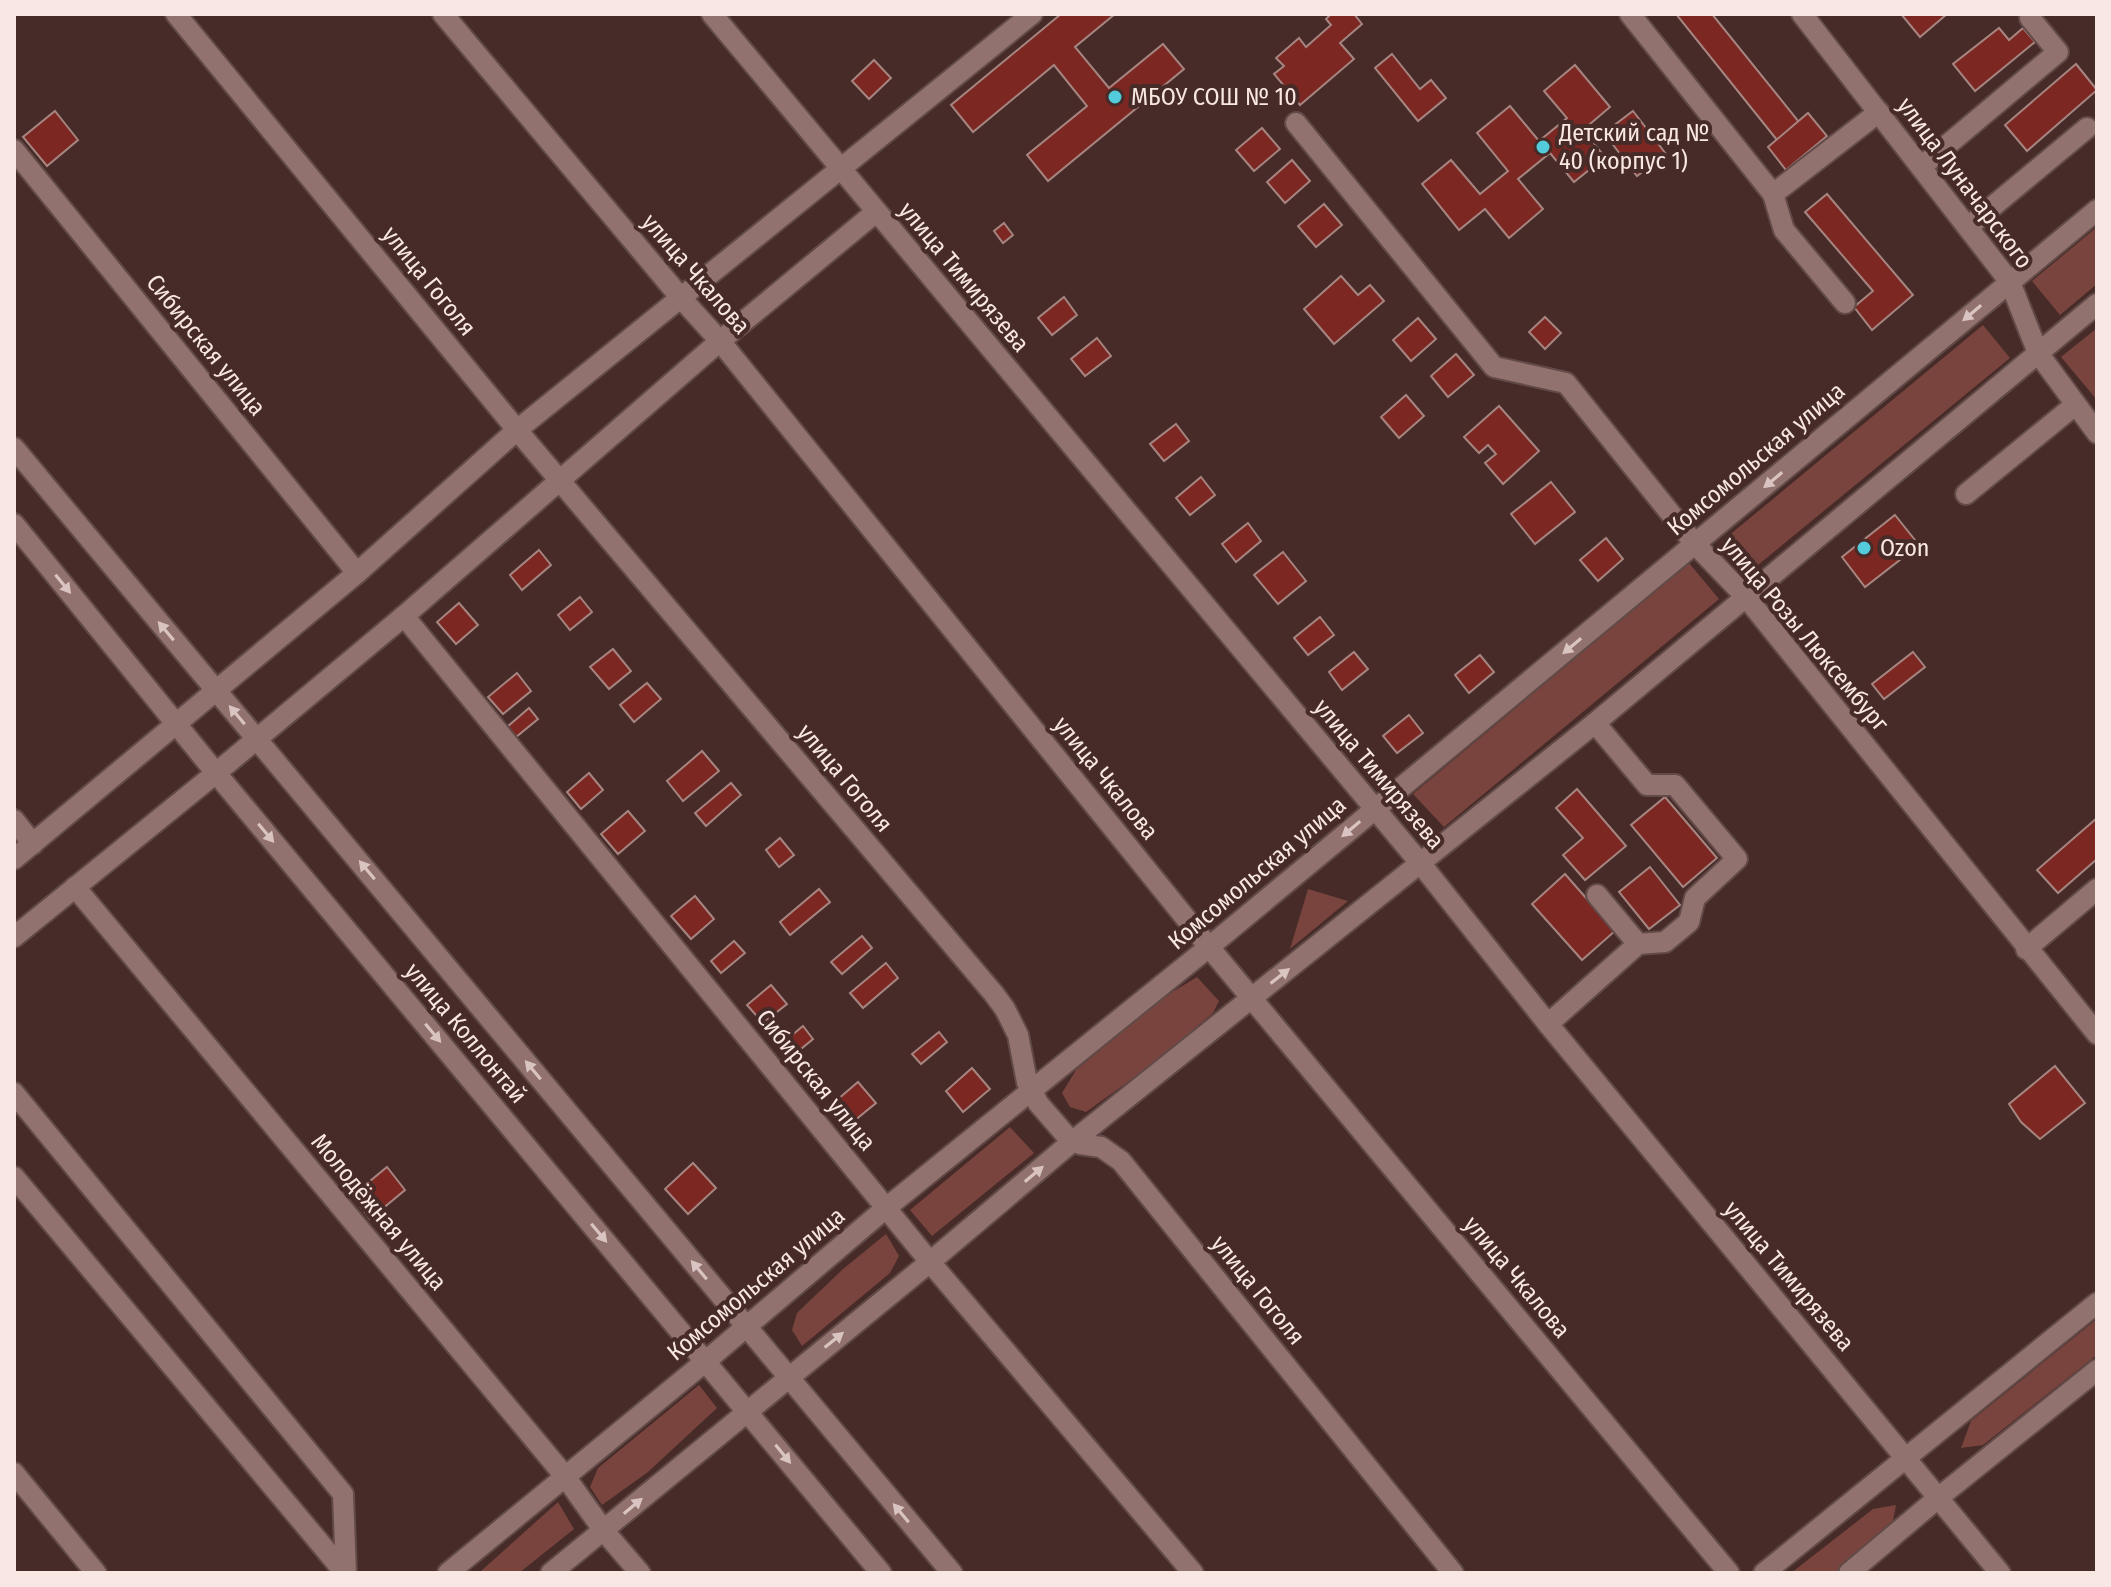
<svg xmlns="http://www.w3.org/2000/svg" width="2111" height="1587" viewBox="0 0 2111 1587" font-family="'Fira Sans Condensed',sans-serif">
  <style>
    .green { fill: #79443e }
    .building { fill: #7c2722; stroke: #a68581; stroke-width: 2 }
    .lines { fill: none; stroke-linecap: round; stroke-linejoin: round }
    .minor-casing { stroke: #614a48; stroke-width: 24 }
    .minor { stroke: #92726e; stroke-width: 20 }
    .oneway { fill: #dac4c1 }
    .poi-dot { fill: #53cbdb; stroke: #462b28; stroke-width: 3 }
    .labels { text-anchor: middle; dominant-baseline: central; stroke-width: 8; stroke-linejoin: round; paint-order: stroke }
    .poi-label { font-size: 24px; fill: #f9e7e4; stroke: #462b28; text-anchor: start }
    .street-label { font-size: 24px; fill: #f9e7e4; stroke: #462b28 }
  </style>
  <rect width="100%" height="100%" fill="#462b28"/>
  <!-- green -->
  <g class="green">
    <polygon points="2097,227 2097,284 2060,315 2032,281"/>
    <polygon points="1983,325 2010,358 1747,574 1721,542"/>
    <polygon points="2097,328 2097,400 2061,357"/>
    <polygon points="1689,563 1719,599 1444,827 1413,794"/>
    <polygon points="1308,889 1348,901 1290,949"/>
    <polygon points="1197,977 1219,1001 1213,1013 1153,1064 1086,1112 1070,1107 1062,1093 1076,1070 1164,997"/>
    <polygon points="1010,1127 1034,1153 932,1236 910,1210"/>
    <polygon points="886,1234 899,1256 890,1273 802,1346 792,1330 797,1313 843,1269"/>
    <polygon points="2097,1319 2097,1355 1983,1445 1961,1448 1971,1421"/>
    <polygon points="699,1385 717,1408 648,1472 602,1505 590,1487 598,1468"/>
    <polygon points="558,1502 574,1529 519,1573 482,1573 481,1571"/>
    <polygon points="1896,1505 1892,1526 1836,1573 1791,1573 1873,1509"/>
  </g>
  <!-- building -->
  <g class="building">
    <polygon points="1061,14 1115,14 1075,47 1109,88 1163,44 1184,69 1048,181 1027,155 1087,106 1054,65 973,132 951,105"/>
    <polygon points="1331,14 1354,14 1362,24 1340,43 1354,59 1300,105 1274,74 1284,66 1276,58 1299,38 1306,47 1331,25 1326,19"/>
    <polygon points="1676,14 1712,14 1799,122 1777,140"/>
    <polygon points="1901,14 1947,14 1920,37"/>
    <polygon points="1999,28 2009,40 2023,28 2035,42 1975,91 1953,64"/>
    <polygon points="1392,54 1420,89 1431,80 1446,98 1418,121 1375,68"/>
    <polygon points="874,60 891,78 869,99 852,81"/>
    <polygon points="2076,64 2097,90 2027,151 2005,125"/>
    <polygon points="1575,65 1610,107 1583,130 1605,157 1574,182 1550,153 1518,179 1543,209 1509,238 1485,209 1459,230 1422,184 1451,160 1480,194 1508,171 1477,133 1510,106 1539,141 1567,118 1544,91"/>
    <polygon points="55,111 78,140 47,166 23,137"/>
    <polygon points="1633,111 1666,154 1637,176 1604,133"/>
    <polygon points="1808,113 1827,136 1786,170 1768,147"/>
    <polygon points="1262,128 1280,149 1254,171 1236,150"/>
    <polygon points="1292,160 1310,181 1285,203 1267,182"/>
    <polygon points="1827,194 1913,295 1872,330 1854,307 1873,291 1805,212"/>
    <polygon points="1324,204 1342,225 1316,247 1298,226"/>
    <polygon points="1004,223 1013,235 1003,243 994,231"/>
    <polygon points="1341,276 1358,295 1370,285 1384,301 1334,344 1304,309"/>
    <polygon points="1064,297 1077,315 1052,335 1038,318"/>
    <polygon points="1545,317 1561,333 1545,349 1529,332"/>
    <polygon points="1418,318 1436,339 1411,361 1393,340"/>
    <polygon points="1097,338 1111,356 1085,376 1071,359"/>
    <polygon points="1456,354 1474,375 1448,397 1431,376"/>
    <polygon points="1406,395 1424,416 1399,438 1381,417"/>
    <polygon points="1499,406 1539,451 1503,484 1485,463 1496,454 1488,445 1479,453 1464,437"/>
    <polygon points="1176,424 1189,441 1164,461 1150,444"/>
    <polygon points="1201,477 1215,495 1190,515 1176,498"/>
    <polygon points="1551,482 1575,512 1535,544 1511,514"/>
    <polygon points="1895,515 1919,545 1865,587 1842,557"/>
    <polygon points="1248,523 1261,541 1236,562 1222,544"/>
    <polygon points="1606,538 1623,559 1598,581 1580,560"/>
    <polygon points="539,550 551,565 522,590 510,575"/>
    <polygon points="1283,552 1306,581 1278,604 1254,575"/>
    <polygon points="580,597 592,612 570,630 558,615"/>
    <polygon points="459,603 478,625 456,644 437,622"/>
    <polygon points="1320,617 1334,635 1308,655 1294,638"/>
    <polygon points="613,649 631,671 609,689 590,667"/>
    <polygon points="1354,652 1368,669 1342,690 1329,672"/>
    <polygon points="1913,652 1925,667 1884,699 1872,684"/>
    <polygon points="1480,655 1494,672 1469,693 1455,675"/>
    <polygon points="517,673 531,691 503,714 488,697"/>
    <polygon points="647,683 661,699 634,722 620,705"/>
    <polygon points="529,708 538,719 516,737 507,727"/>
    <polygon points="1409,715 1423,733 1397,753 1383,736"/>
    <polygon points="702,751 719,771 683,801 667,781"/>
    <polygon points="589,773 603,790 581,809 567,792"/>
    <polygon points="731,783 741,795 706,826 695,813"/>
    <polygon points="1577,789 1626,846 1585,880 1563,855 1583,838 1556,808"/>
    <polygon points="1665,797 1717,858 1683,887 1631,825"/>
    <polygon points="628,811 645,831 618,854 601,834"/>
    <polygon points="2097,818 2097,859 2058,893 2037,870"/>
    <polygon points="780,838 794,855 779,867 766,850"/>
    <polygon points="1650,867 1680,905 1649,929 1619,892"/>
    <polygon points="1565,874 1615,931 1582,960 1532,904"/>
    <polygon points="819,889 830,902 790,935 780,922"/>
    <polygon points="695,896 714,919 691,939 671,916"/>
    <polygon points="862,936 872,948 842,974 831,962"/>
    <polygon points="734,941 745,953 721,973 711,961"/>
    <polygon points="886,963 898,978 863,1008 850,993"/>
    <polygon points="771,985 787,1004 763,1023 747,1005"/>
    <polygon points="803,1026 813,1039 790,1058 779,1046"/>
    <polygon points="939,1032 947,1042 921,1064 912,1054"/>
    <polygon points="2055,1066 2085,1103 2040,1139 2021,1122 2009,1104"/>
    <polygon points="972,1068 990,1089 963,1112 946,1091"/>
    <polygon points="858,1082 876,1103 849,1125 831,1105"/>
    <polygon points="693,1163 716,1188 688,1214 665,1189"/>
    <polygon points="387,1167 405,1190 370,1219 352,1196"/>
  </g>
  <g class="lines">
    <!-- minor casing -->
    <g class="minor-casing">
      <g id="minor">
        <polyline points="176,14 517,430 994,994 1005,1009 1018,1035 1027,1082 1038,1103 1070,1140 1080,1144 1101,1147 1121,1161 1453,1573"/>
        <polyline points="443,14 681,298 720,341 1209,947 1729,1573"/>
        <polyline points="712,14 1421,864 1548,1024 2000,1573"/>
        <polyline points="1630,14 1773,194 1879,112"/>
        <polyline points="1802,14 2010,282 2038,353 2097,433"/>
        <polyline points="1296,123 1494,367 1566,383 1695,544 1746,597 2097,1034"/>
        <polyline points="14,150 357,573"/>
        <polyline points="1921,167 2058,52 2030,18"/>
        <polyline points="1773,194 1784,230 1845,303"/>
        <polyline points="1968,227 2087,128"/>
        <polyline points="14,448 952,1573"/>
        <polyline points="1966,494 2075,405"/>
        <polyline points="14,524 216,773 881,1573"/>
        <polyline points="404,616 930,1262 1193,1573"/>
        <polyline points="14,820 33,844"/>
        <polyline points="14,859 357,573 517,430 1032,14"/>
        <polyline points="75,887 564,1475 604,1531 640,1573"/>
        <polyline points="1597,895 1638,944"/>
        <polyline points="14,937 216,773 404,616 720,341 876,212"/>
        <polyline points="2026,949 2097,889"/>
        <polyline points="1548,1024 1638,944 1665,942 1689,922 1695,898 1737,859 1675,785 1647,785 1595,723"/>
        <polyline points="14,1093 343,1494 346,1573"/>
        <polyline points="14,1177 345,1573"/>
        <polyline points="14,1473 96,1573"/>
        <polyline points="448,1573 706,1361 886,1208 1209,947 2097,210"/>
        <polyline points="551,1573 930,1262 1073,1141 1595,723 2097,304"/>
        <polyline points="1764,1573 2097,1303"/>
        <polyline points="1849,1573 1938,1498 2097,1370"/>
      </g>
    </g>
    <!-- minor -->
    <use href="#minor" class="minor"/>
  </g>
  <!-- one-way arrows -->
  <defs><path id="oneway-solid" d="M-6-.8H1V-3.2L6.5 0L1 3.2V.8H-6Z" transform="scale(2)"/></defs>
  <g class="oneway">
    <use href="#oneway-solid" transform="translate(1972 313) rotate(140)"/>
    <use href="#oneway-solid" transform="translate(1773 480) rotate(140)"/>
    <use href="#oneway-solid" transform="translate(63 584) rotate(51)"/>
    <use href="#oneway-solid" transform="translate(166 631) rotate(-130)"/>
    <use href="#oneway-solid" transform="translate(1572 646) rotate(140)"/>
    <use href="#oneway-solid" transform="translate(237 715) rotate(-130)"/>
    <use href="#oneway-solid" transform="translate(1351 829) rotate(140)"/>
    <use href="#oneway-solid" transform="translate(266 833) rotate(50)"/>
    <use href="#oneway-solid" transform="translate(367 870) rotate(-130)"/>
    <use href="#oneway-solid" transform="translate(1280 976) rotate(-38)"/>
    <use href="#oneway-solid" transform="translate(433 1033) rotate(50)"/>
    <use href="#oneway-solid" transform="translate(533 1070) rotate(-130)"/>
    <use href="#oneway-solid" transform="translate(1034 1174) rotate(-40)"/>
    <use href="#oneway-solid" transform="translate(599 1233) rotate(50)"/>
    <use href="#oneway-solid" transform="translate(699 1270) rotate(-130)"/>
    <use href="#oneway-solid" transform="translate(834 1340) rotate(-39)"/>
    <use href="#oneway-solid" transform="translate(783 1454) rotate(51)"/>
    <use href="#oneway-solid" transform="translate(633 1506) rotate(-40)"/>
    <use href="#oneway-solid" transform="translate(901 1513) rotate(-130)"/>
  </g>
  <!-- markers -->
  <g class="poi-dot">
    <circle cx="1115" cy="97" r="8"/>
    <circle cx="1543" cy="147" r="8"/>
    <circle cx="1864" cy="548" r="8"/>
  </g>
  <g class="labels">
    <!-- poi labels -->
    <g class="poi-label">
      <text x="1131" y="97">МБОУ СОШ № 10</text>
      <text x="1559" y="133">Детский сад №<tspan x="1559" dy="28">40 (корпус 1)</tspan></text>
      <text x="1880" y="548">Ozon</text>
    </g>
    <!-- street labels -->
    <g class="street-label">
      <text transform="translate(1965 183) rotate(53)">улица Луначарского</text>
      <text transform="translate(696 274) rotate(49)">улица Чкалова</text>
      <text transform="translate(964 277) rotate(50)">улица Тимирязева</text>
      <text transform="translate(429 281) rotate(51)">улица Гоголя</text>
      <text transform="translate(206 345) rotate(51)">Сибирская улица</text>
      <text transform="translate(1756 459) rotate(-40)">Комсомольская улица</text>
      <text transform="translate(1805 634) rotate(50)">улица Розы Люксембург</text>
      <text transform="translate(1379 774) rotate(50)">улица Тимирязева</text>
      <text transform="translate(845 778) rotate(50)">улица Гоголя</text>
      <text transform="translate(1106 778) rotate(51)">улица Чкалова</text>
      <text transform="translate(1257 873) rotate(-40)">Комсомольская улица</text>
      <text transform="translate(466 1033) rotate(50)">улица Коллонтай</text>
      <text transform="translate(816 1080) rotate(51)">Сибирская улица</text>
      <text transform="translate(379 1212) rotate(50)">Молодёжная улица</text>
      <text transform="translate(1789 1276) rotate(50)">улица Тимирязева</text>
      <text transform="translate(1517 1277) rotate(50)">улица Чкалова</text>
      <text transform="translate(756 1284) rotate(-40)">Комсомольская улица</text>
      <text transform="translate(1258 1290) rotate(51)">улица Гоголя</text>
    </g>
  </g>
  <!-- border -->
  <rect width="2111" height="1587" fill="none" stroke="#f9e7e4" stroke-width="32"/>
</svg>
